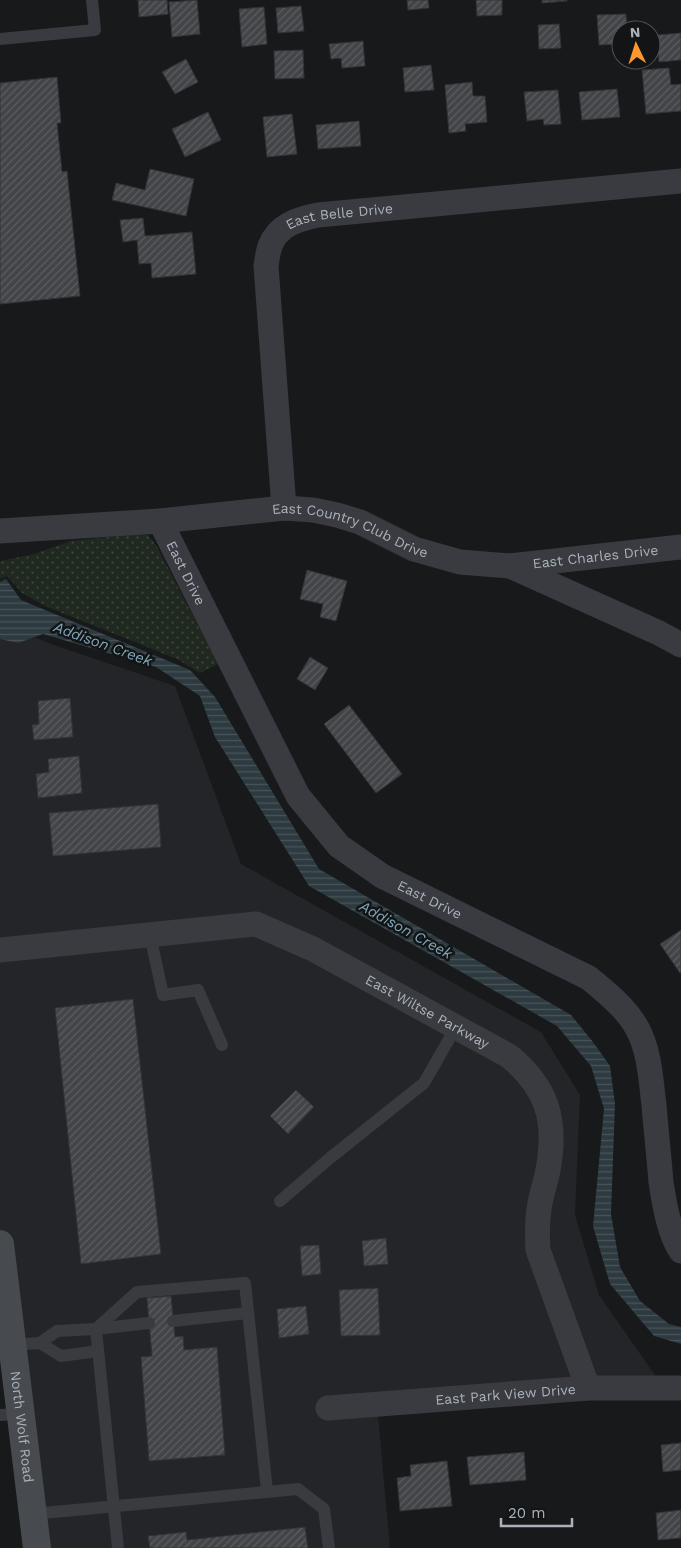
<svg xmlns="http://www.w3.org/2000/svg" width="681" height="1548" viewBox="0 0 681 1548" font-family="'Work Sans',sans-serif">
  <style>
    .built { fill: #242528 }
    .park { fill: url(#park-dots) }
    .water { fill: url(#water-rules) }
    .building { fill: url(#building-hatch); stroke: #323337 }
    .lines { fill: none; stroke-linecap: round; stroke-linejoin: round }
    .lane { stroke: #393b40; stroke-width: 12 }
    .street { stroke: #393b40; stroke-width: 25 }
    .secondary { stroke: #474b50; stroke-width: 28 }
    .labels { text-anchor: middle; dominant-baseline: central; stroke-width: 5; stroke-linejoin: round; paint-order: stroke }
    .street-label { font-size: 14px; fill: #aab2bb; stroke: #131416 }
    .water-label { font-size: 15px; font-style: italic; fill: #80a6b8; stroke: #131416 }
  </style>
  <defs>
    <pattern id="park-dots" width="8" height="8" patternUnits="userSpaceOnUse" patternTransform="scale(1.25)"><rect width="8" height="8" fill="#202920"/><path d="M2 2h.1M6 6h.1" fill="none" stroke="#3e463e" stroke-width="1.8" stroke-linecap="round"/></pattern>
    <pattern id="water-rules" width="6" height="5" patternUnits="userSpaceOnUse" patternTransform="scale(1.25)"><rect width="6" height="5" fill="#2d3b40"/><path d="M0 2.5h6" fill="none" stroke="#49555a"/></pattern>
    <pattern id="building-hatch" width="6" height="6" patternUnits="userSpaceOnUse" patternTransform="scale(1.25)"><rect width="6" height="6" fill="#424448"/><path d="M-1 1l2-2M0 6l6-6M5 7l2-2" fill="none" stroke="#5b5d60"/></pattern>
  </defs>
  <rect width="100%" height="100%" fill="#18191b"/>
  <!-- built -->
  <polygon class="built" points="0,623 51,644 175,686 241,864 541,1032 580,1095 575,1215 599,1295 664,1388 377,1404 390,1548 33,1548 0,1245"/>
  <!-- park -->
  <polygon class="park" points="138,534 148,535 156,545 218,664 200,673 177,659 45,606 22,593 7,576 0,579 0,561 34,554 71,541"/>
  <!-- water -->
  <polygon class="water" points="6,579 21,600 190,670 215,697 319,869 571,1015 593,1042 610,1066 615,1104 611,1214 620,1267 640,1301 669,1324 681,1327 681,1344 654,1336 610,1284 593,1226 604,1109 591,1066 557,1026 309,886 215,737 200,696 156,667 43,634 18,643 0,639 0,582"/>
  <!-- building -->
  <g class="building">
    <polygon points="138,0 167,0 168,14 139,17"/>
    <polygon points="197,0 200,34 172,37 169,2"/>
    <polygon points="407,0 428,0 429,8 408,10"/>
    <polygon points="476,0 502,0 502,15 477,16"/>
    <polygon points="542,0 567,0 567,1 542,3"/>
    <polygon points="301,6 304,31 278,33 276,8"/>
    <polygon points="264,7 267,44 242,47 239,9"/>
    <polygon points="626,14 627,30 621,30 621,44 599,45 597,15"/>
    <polygon points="559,24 561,48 539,49 538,25"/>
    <polygon points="681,33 681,60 659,62 657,35"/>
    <polygon points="363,41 365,66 342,68 341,58 331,59 329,44"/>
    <polygon points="303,50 304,78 275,79 274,51"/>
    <polygon points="186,59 198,82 175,94 162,72"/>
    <polygon points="431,65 434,90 405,92 403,68"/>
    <polygon points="669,68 671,85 681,84 681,111 646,114 642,70"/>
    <polygon points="57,77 61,123 57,123 62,172 67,171 80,296 0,304 0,83"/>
    <polygon points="472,82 473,96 485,96 487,122 465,124 466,131 449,133 445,85"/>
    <polygon points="617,89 620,117 582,120 579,92"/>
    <polygon points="558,90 561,124 544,125 543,119 527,121 524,92"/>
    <polygon points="208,112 221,140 185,157 172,129"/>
    <polygon points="292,114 297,154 267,157 263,117"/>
    <polygon points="359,121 361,146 318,149 316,125"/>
    <polygon points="150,169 194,179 186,216 112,200 116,183 145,190"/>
    <polygon points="143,218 145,236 192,232 196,274 152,278 151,263 139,264 137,240 123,242 120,220"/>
    <polygon points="307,570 347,581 336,621 320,617 323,604 300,599"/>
    <polygon points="310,657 328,668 315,690 297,679"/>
    <polygon points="70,698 73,737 34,740 32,725 39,724 38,701"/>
    <polygon points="349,705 402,774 376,793 324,724"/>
    <polygon points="79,756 82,793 38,798 36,774 49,772 48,759"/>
    <polygon points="158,804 161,847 53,856 49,813"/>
    <polygon points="681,930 681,972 680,973 660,944"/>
    <polygon points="133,999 161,1254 81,1264 55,1008"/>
    <polygon points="296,1090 314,1107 288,1134 270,1116"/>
    <polygon points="386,1238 388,1264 364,1266 362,1241"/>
    <polygon points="319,1245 321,1274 302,1276 300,1246"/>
    <polygon points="378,1288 380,1335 341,1336 339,1290"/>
    <polygon points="171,1296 175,1337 183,1336 184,1350 217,1347 225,1455 149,1461 141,1357 152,1356 147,1298"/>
    <polygon points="306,1306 309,1334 279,1338 277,1309"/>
    <polygon points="681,1443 681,1470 663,1472 661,1445"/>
    <polygon points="524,1452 526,1480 470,1485 467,1457"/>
    <polygon points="447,1461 452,1506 400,1511 397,1478 411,1476 410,1465"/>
    <polygon points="681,1510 681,1538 658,1540 656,1513"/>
    <polygon points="305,1527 308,1548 150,1548 148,1536 186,1532 187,1540"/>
  </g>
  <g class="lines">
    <!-- lane -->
    <g class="lane">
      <polyline points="0,39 95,30 92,0"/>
      <polyline points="150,935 163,995 198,990 222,1045"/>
      <polyline points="280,1201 330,1158 424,1083 456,1027"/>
      <polyline points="173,1321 248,1313"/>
      <polyline points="40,1343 61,1356 98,1351"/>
      <polyline points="10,1345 40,1343 57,1331 96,1329 137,1292 245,1283 267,1491"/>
      <polyline points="0,1415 20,1414"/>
      <polyline points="32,1514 298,1489 324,1509 329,1548"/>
      <polyline points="118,1548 96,1329 149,1323"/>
    </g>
    <!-- street -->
    <g class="street">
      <path id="s1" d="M 284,508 L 266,266 C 267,259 268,252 270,246 C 278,225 298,219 318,215 L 681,181"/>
      <path id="s2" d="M 160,521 L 298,796 L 339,846 L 382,876 L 589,978 C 608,994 630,1011 640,1034 C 650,1056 651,1082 654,1105 C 656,1131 659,1156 661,1182 C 664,1202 669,1234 681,1251"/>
      <path id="s3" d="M 0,531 L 160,521 L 284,508 L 313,510 L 337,515 L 360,522 L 414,549 L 460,562 L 510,566 L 659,633 L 681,645"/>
      <path id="s4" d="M 510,566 L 681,547"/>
      <path id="s5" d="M 0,950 L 256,924 L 313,949 L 509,1056 C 548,1088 557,1121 548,1170 C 546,1181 542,1192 540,1203 C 537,1219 537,1234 538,1250 L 588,1388"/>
      <path id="s6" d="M 328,1408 L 588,1388 L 681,1388"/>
    </g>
    <!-- secondary -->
    <path class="secondary" id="s7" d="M 0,1244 L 37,1548"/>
  </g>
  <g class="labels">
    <!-- street labels -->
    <g class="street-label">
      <text stroke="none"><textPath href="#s1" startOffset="344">East Belle Drive</textPath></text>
      <text stroke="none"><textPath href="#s3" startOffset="355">East Country Club Drive</textPath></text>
      <text stroke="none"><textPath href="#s4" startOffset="86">East Charles Drive</textPath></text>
      <text stroke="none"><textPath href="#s2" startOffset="58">East Drive</textPath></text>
      <text stroke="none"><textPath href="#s2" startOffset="478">East Drive</textPath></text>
      <text stroke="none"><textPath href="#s5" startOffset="450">East Wiltse Parkway</textPath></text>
      <text stroke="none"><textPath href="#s6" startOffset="178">East Park View Drive</textPath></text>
      <text stroke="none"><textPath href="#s7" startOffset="184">North Wolf Road</textPath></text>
    </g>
    <!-- water labels -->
    <g class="water-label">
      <text transform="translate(103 644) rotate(20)">Addison Creek</text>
      <text transform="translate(406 930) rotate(29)">Addison Creek</text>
    </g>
  </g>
  <!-- north arrow -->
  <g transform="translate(636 45) rotate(356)"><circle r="24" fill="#131416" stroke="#4f5358"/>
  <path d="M0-4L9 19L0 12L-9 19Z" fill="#fc982f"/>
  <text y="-8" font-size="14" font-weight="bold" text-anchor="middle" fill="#aab2bb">N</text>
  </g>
  <!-- scale -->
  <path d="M501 1518v8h71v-8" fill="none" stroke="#aab2bb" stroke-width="2.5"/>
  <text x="508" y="1518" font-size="15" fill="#aab2bb" stroke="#131416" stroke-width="4" paint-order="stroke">20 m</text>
</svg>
